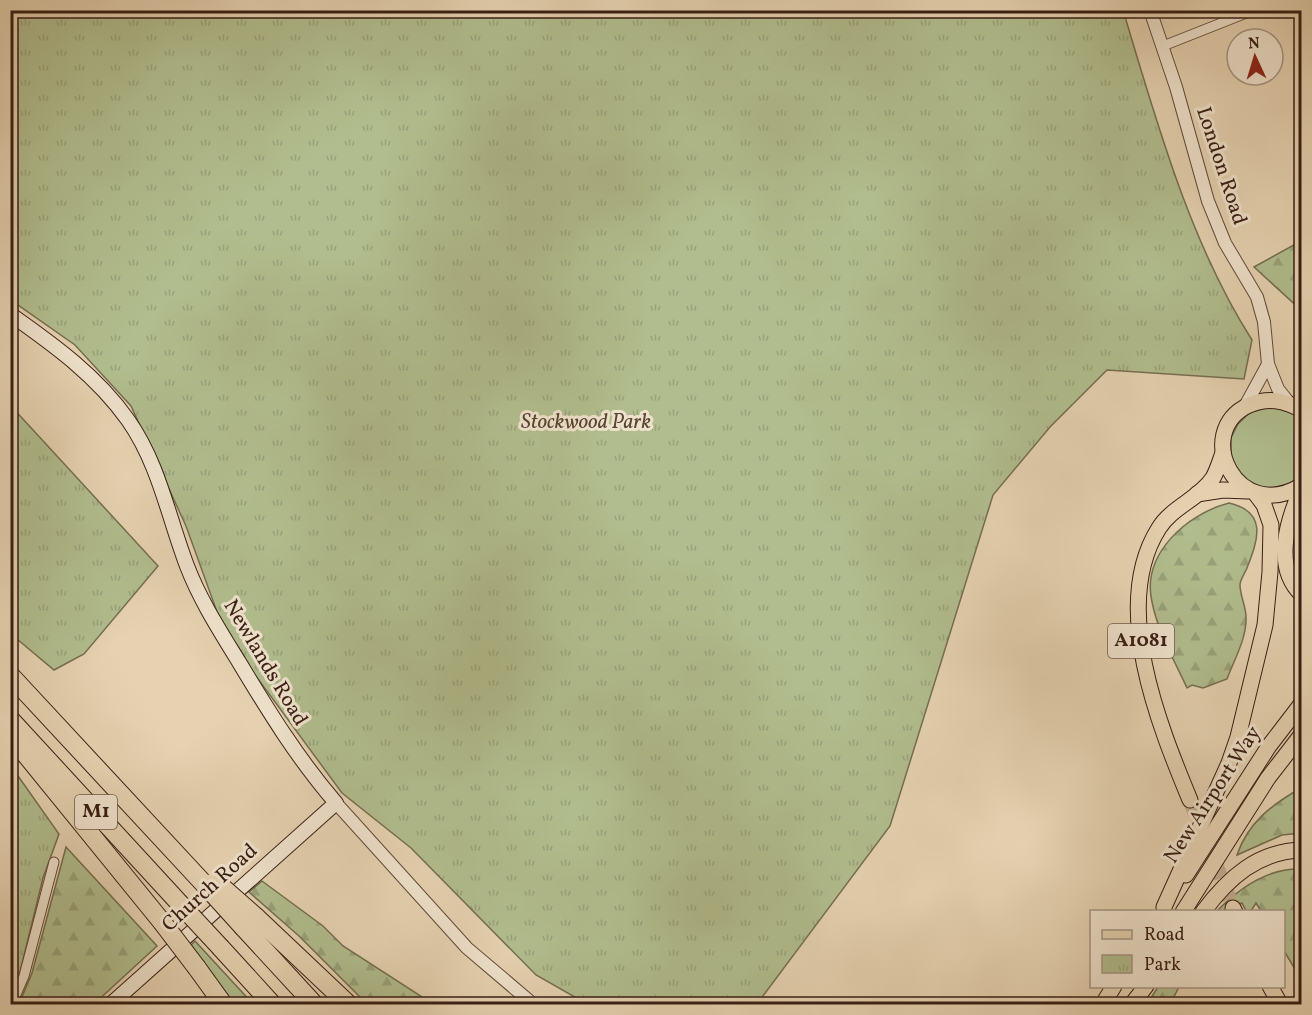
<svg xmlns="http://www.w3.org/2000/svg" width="1312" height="1015" viewBox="0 0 1312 1015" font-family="Vollkorn,serif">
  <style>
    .grass { fill: #b1bd8e; stroke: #756e51; stroke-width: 1.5 }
    .forest { fill: url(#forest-firs); stroke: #756e51; stroke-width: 1.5 }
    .park { fill: url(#park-tufts); stroke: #756e51; stroke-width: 1.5 }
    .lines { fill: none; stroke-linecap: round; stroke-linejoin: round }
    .primary-tunnel { stroke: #c3ae92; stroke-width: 15; stroke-dasharray: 15 8; stroke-linecap: butt }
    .minor-casing { stroke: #644b3b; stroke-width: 11 }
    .tertiary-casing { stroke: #644b3b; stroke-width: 14 }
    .secondary-casing { stroke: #391e14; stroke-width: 16 }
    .primary-casing { stroke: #391e14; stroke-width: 17 }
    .trunk-casing { stroke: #391e14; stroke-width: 17 }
    .motorway-casing { stroke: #391e14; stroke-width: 20 }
    .minor { stroke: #efe2cc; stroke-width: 9 }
    .tertiary { stroke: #efe2cc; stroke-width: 12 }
    .secondary { stroke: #efe2cc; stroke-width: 14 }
    .primary { stroke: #e6d2b1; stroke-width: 15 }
    .trunk { stroke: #e6d2b1; stroke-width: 15 }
    .motorway { stroke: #e6d2b1; stroke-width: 18 }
    .motorway-bridge-casing { stroke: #391e14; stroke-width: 20; stroke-linecap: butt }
    .motorway-bridge { stroke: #e6d2b1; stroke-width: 18 }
    .labels { text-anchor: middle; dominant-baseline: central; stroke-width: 6; stroke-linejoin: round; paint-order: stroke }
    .shield { fill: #efe2cc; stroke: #70594b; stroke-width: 1.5 }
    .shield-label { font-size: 20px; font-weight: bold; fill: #391e14 }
    .street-label { font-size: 21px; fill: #391e14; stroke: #efe2cc }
    .park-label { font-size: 21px; font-style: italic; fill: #574632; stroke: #efe2cc }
  </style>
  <defs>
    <pattern id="forest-firs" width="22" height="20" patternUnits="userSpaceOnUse" patternTransform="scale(1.5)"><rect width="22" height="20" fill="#b1bd8e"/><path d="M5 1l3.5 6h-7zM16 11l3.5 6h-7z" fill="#99a27a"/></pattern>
    <pattern id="park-tufts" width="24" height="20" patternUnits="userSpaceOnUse" patternTransform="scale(1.5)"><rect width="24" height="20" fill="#b1bd8e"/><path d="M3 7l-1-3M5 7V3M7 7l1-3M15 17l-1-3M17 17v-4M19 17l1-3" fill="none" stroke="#99a27a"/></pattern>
  </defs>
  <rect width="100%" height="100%" fill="#e6d2b1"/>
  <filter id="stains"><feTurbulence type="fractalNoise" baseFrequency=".00333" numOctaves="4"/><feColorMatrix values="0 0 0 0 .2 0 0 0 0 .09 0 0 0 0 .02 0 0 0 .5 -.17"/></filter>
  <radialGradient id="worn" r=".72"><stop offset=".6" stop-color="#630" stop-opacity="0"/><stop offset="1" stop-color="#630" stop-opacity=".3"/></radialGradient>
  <!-- grass -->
  <g class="grass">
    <polygon points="1272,406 1295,413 1301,418 1301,481 1288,489 1250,486 1231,461 1231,438 1238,424 1249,413"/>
    <polygon points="195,941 253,1004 234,1004 191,945"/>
  </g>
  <!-- forest -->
  <g class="forest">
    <polygon points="1301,241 1301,310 1254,267"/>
    <path d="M 1229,503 C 1268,512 1258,540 1247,568 C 1245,573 1240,580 1240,585 C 1240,595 1246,607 1246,617 C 1247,638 1234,660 1227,679 L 1203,688 L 1192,685 L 1187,688 C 1174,660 1158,632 1152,602 C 1141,554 1187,514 1229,503 Z"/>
    <path d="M 1301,788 L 1301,833 L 1282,835 L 1237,855 C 1248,822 1273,804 1301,788 Z"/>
    <polygon points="66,847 157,946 94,1004 19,1004 32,973"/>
    <path d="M 1301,869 L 1301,979 L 1284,951 L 1284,912 L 1261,911 L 1256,903 L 1251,911 L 1246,911 L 1242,903 L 1224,911 L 1216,912 C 1239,888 1268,868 1301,869 Z"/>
    <polygon points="262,881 323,926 343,946 433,1004 367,1004 299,936 249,892"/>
    <polygon points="1158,987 1179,987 1170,1004 1147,1004"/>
  </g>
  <!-- park -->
  <g class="park">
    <path d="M 1123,10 C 1156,120 1190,243 1252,340 L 1244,379 L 1107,370 L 1050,427 L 993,495 L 890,826 L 757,1004 L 587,1004 L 536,975 L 411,848 L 342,793 L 225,634 L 186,526 L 131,406 L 75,345 L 11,300 L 11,11 Z"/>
    <polygon points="11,406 158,566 84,654 54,670 11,634"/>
    <polygon points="11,766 59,834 43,878 19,976 11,992"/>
  </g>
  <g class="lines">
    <!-- primary-tunnel -->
    <polyline class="primary-tunnel" points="1190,800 1233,908"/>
    <!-- minor casing -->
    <g class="minor-casing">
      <g id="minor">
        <polyline points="1163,46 1254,10"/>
        <polyline points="12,1004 24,976 54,862"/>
      </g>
    </g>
    <!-- tertiary casing -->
    <g class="tertiary-casing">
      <g id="tertiary">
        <polyline points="1150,10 1176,87 1208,201 1225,243 1257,297 1264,322 1268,364 1278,389 1290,404"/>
        <polyline points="1244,408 1268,364"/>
        <polyline points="336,803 467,948 533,1004"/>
      </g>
    </g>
    <!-- secondary casing -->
    <g class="secondary-casing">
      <path id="secondary" d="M 10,314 C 54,345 97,376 128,420 C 159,464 168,516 187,566 C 200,600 220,631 239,662 C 269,712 298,759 336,803 L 111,1004"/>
    </g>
    <!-- primary casing -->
    <g class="primary-casing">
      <g id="primary">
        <path d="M 1302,410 C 1284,400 1268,397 1249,405 C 1191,432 1238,526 1302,485"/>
        <polyline points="1197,494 1223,490 1248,491"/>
        <path d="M 1190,800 C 1159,725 1110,605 1159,528 C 1172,507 1199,499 1213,478 C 1217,471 1220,461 1223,453"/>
        <polyline points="1233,908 1235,912"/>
        <polyline points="1270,986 1280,1004"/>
      </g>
    </g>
    <!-- trunk casing -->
    <g class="trunk-casing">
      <g id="trunk">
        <path d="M 1302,487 C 1288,519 1272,566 1302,595"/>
        <polyline points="1186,875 1269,746 1302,703"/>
        <polyline points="1164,907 1229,763 1238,737 1265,625 1270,572 1271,525 1264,505 1255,493"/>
        <polyline points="1183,912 1268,778 1302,734"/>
        <path d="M 1203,912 C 1228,878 1258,851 1302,850"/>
        <polyline points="1103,1004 1114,986"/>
        <polyline points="1132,1004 1146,986"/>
      </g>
    </g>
    <!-- motorway casing -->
    <g class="motorway-casing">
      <g id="motorway">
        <polyline points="10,675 206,886"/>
        <polyline points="10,719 182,906"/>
        <polyline points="14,740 162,922"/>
        <polyline points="256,917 348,1004"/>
        <polyline points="244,928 314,1004"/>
        <polyline points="221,948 272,1004"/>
        <polyline points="197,968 223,1004"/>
      </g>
    </g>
    <!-- minor -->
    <use href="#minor" class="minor"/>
    <!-- tertiary -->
    <use href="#tertiary" class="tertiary"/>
    <!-- secondary -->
    <use href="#secondary" class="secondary"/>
    <!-- primary -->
    <use href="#primary" class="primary"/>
    <!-- trunk -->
    <use href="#trunk" class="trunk"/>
    <!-- motorway -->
    <use href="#motorway" class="motorway"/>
    <!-- motorway-bridge casing -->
    <g class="motorway-bridge-casing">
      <g id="motorway-bridge">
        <polyline points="215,881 256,917"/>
        <polyline points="206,886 244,928"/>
        <polyline points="182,906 221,948"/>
        <polyline points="162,922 197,968"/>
      </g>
    </g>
    <!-- motorway-bridge -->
    <use href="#motorway-bridge" class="motorway-bridge"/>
  </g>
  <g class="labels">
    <!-- shield labels -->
    <g class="shield">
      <rect x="1108" y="624" width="66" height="34" rx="4.5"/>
      <rect x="75" y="795" width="42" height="34" rx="4.5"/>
    </g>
    <g class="shield-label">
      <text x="1141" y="641">A1081</text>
      <text x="96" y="812">M1</text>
    </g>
    <!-- street labels -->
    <g class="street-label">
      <text transform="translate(1221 166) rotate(72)">London Road</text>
      <text transform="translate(265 663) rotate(59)">Newlands Road</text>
      <text transform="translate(1213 795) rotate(-57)">New Airport Way</text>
      <text transform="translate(210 888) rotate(-42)">Church Road</text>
    </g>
    <!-- park labels -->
    <g class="park-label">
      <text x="586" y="422">Stockwood Park</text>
    </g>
  </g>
  <!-- margin -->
  <rect width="1312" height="1015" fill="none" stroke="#e6d2b1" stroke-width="36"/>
  <rect x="12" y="12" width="1288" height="991" fill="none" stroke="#391e14" stroke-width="3"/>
  <rect x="18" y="18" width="1276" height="979" fill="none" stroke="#391e14" stroke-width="1.5"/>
  <!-- legend -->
  <rect x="1090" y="910" width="195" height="78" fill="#efe2cc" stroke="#a69482" stroke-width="1.5"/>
  <rect x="1102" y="930" width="30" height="9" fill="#e6d2b1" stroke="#a69482" stroke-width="1.5"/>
  <text x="1144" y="940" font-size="18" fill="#391e14">Road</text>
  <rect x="1102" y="955" width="30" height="18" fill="url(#park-tufts)" stroke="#a69482" stroke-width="1.5"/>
  <text x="1144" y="970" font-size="18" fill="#391e14">Park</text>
  <!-- north arrow -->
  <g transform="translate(1255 57) rotate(356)"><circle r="28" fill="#efe2cc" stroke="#a69482" stroke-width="1.5"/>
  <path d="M0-4.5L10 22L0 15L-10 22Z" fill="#8f2418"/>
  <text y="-9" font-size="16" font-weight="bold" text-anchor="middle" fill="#391e14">N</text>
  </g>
  <rect width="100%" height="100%" filter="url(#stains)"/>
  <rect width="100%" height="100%" fill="url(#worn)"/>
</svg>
